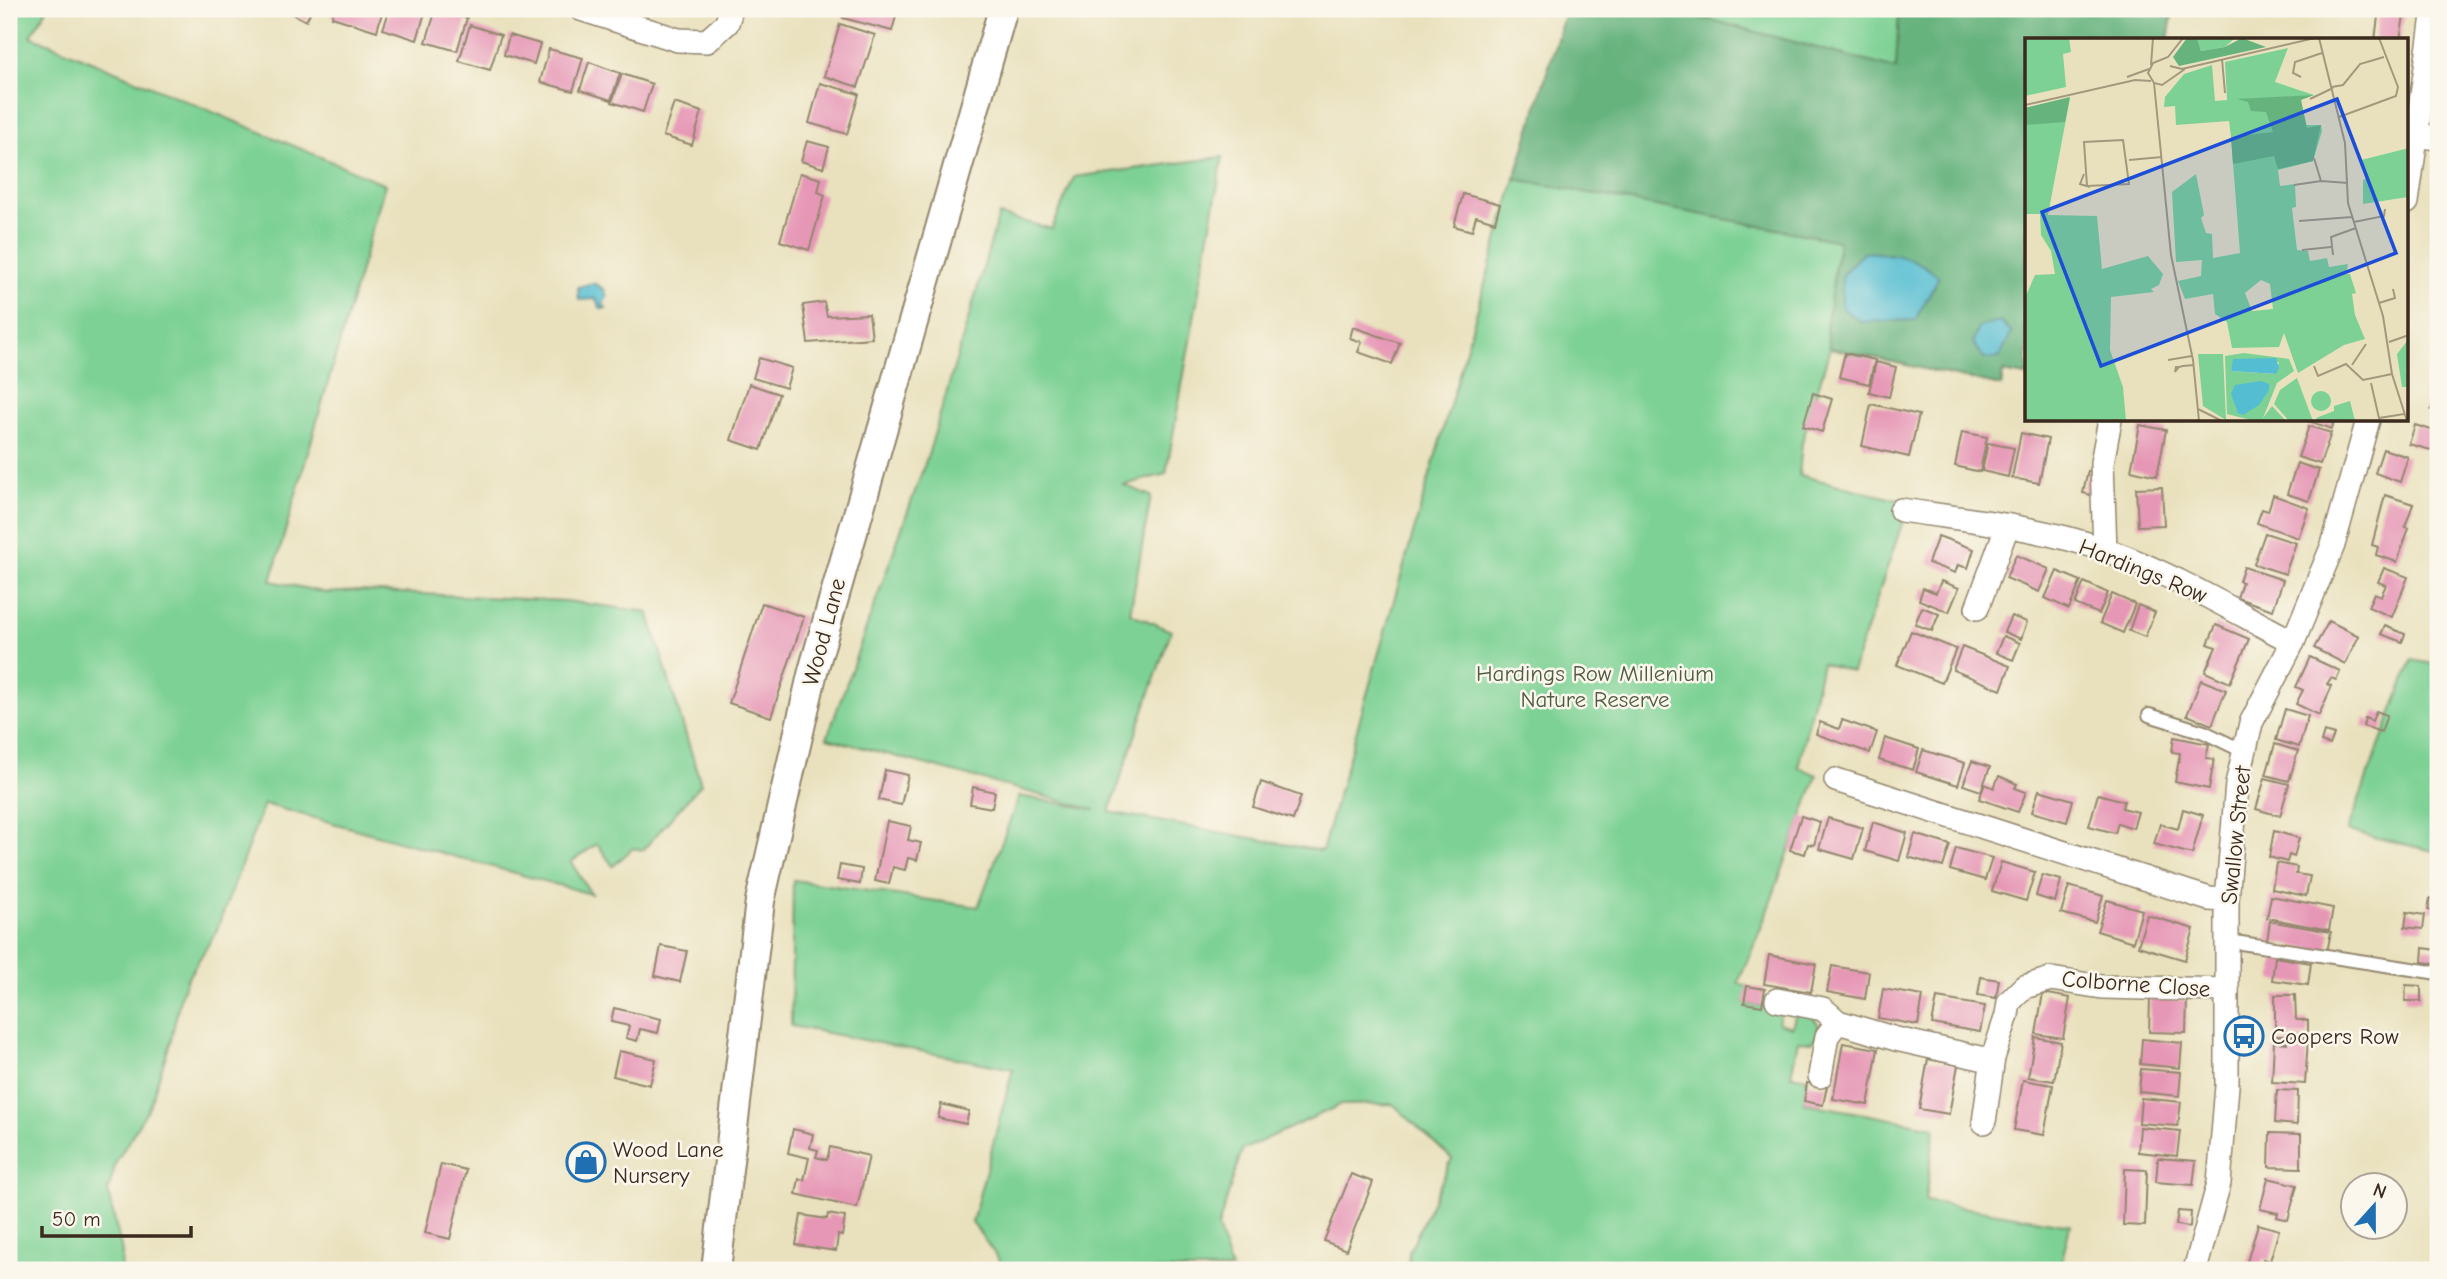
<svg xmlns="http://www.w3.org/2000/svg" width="2447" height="1279" viewBox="0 0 2447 1279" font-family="'Comic Neue',sans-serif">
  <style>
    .green { fill: #7dd194; stroke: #5c7e59; stroke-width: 2 }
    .forest { fill: #66b37e; stroke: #506e4e; stroke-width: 2 }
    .water { fill: #55bdd2; stroke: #487478; stroke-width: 2 }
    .building { fill: #e697b6 }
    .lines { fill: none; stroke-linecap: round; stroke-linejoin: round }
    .service-casing { stroke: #92866e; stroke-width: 16 }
    .minor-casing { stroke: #92866e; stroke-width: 26 }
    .tertiary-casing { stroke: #92866e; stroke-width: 32 }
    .service { stroke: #fff; stroke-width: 12 }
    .minor { stroke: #fff; stroke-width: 23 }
    .tertiary { stroke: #fff; stroke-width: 28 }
    .labels { text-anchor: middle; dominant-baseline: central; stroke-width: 5; stroke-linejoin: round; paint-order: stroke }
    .street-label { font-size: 23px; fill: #3b2a1e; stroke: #fbf7ec }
    .park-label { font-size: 23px; fill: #4f5c41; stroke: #fbf7ec }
    .poi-label { font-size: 23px; fill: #3b2a1e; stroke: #fbf7ec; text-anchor: start }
    .inset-road { fill: none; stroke: #a3987d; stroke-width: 2 }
    .view { fill: #1d4ed8; fill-opacity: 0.15; stroke: #1d4ed8; stroke-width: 3.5 }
    .inset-edge { fill: none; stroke: #3b2a1e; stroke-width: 3.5 }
  </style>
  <rect width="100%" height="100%" fill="#fbf7ec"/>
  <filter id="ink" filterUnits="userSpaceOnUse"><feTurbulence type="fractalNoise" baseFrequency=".0143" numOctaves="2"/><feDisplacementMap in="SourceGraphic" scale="14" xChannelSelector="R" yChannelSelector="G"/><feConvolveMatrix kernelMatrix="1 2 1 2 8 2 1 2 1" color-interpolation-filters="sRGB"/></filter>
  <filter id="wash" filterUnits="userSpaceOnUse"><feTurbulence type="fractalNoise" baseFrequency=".00686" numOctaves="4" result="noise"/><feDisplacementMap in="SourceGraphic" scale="28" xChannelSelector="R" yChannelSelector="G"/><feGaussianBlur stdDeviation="1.57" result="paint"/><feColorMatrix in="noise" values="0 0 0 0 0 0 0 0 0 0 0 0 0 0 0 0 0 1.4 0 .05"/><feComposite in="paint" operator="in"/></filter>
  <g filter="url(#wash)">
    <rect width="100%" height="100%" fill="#e9e1bd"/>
    <!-- green -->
    <g class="green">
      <polygon points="9,9 47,9 31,36 385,184 271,581 327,593 358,591 566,601 648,612 701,784 643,850 633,848 613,866 597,844 571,862 591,894 264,804 216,932 187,979 181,994 171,1040 149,1107 116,1162 108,1192 122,1251 121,1270 9,1270"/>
      <polygon points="1566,9 2173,9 2168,40 2027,40 2027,376 2003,372 2001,386 1830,348 1802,442 1799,475 1909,503 1852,672 1822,663 1798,767 1817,775 1761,928 1738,983 1748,986 1745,1003 1781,1010 1778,1023 1792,1027 1796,1013 1811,1015 1819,1025 1818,1035 1812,1042 1798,1041 1791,1075 1807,1078 1804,1103 1935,1127 1925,1201 2070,1225 2061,1265 2037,1264 2035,1270 1408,1270 1409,1252 1452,1159 1393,1104 1340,1105 1242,1150 1218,1227 1231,1270 1006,1270 972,1222 1013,1069 791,1026 793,880 978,907 1019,796 1096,810 827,738 929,452 999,215 1052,229 1074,177 1223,157 1166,474 1124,485 1151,496 1130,613 1171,631 1109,812 1322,851 1515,179"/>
      <polygon points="2412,660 2438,665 2438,852 2347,831"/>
    </g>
    <!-- forest -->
    <polygon class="forest" points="1566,9 1670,9 1896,69 1899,9 2173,9 2168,40 2027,40 2027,376 2003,372 2001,386 1830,348 1826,328 1839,241 1515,179"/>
    <!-- water -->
    <g class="water">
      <path d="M 1863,252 C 1894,254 1915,255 1939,277 L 1915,320 L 1861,322 L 1842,308 L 1842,275 Z"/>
      <polygon points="593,283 604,289 607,297 603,304 606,308 601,309 596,299 579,300 578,287"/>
      <polygon points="2001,322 2012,332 1999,358 1984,359 1973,342 1978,327"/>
    </g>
    <g id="blocks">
      <!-- building -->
      <g class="building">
        <polygon points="283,9 312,9 306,21"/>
        <polygon points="334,9 383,9 377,31 332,17"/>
        <polygon points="390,9 426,9 417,40 383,29"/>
        <polygon points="436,9 467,18 457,51 426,42"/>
        <polygon points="845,9 898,9 892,31 843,18"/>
        <polygon points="2379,9 2405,9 2400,40 2375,40"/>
        <polygon points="840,24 875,35 858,87 824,76"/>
        <polygon points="470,25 501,35 490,70 459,61"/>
        <polygon points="509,35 540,44 534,64 504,55"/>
        <polygon points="549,49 583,58 573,91 540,82"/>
        <polygon points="589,62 620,73 611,100 580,90"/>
        <polygon points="622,74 652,84 643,112 612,102"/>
        <polygon points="820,83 859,94 847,134 809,123"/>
        <polygon points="674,103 702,112 692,145 663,136"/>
        <polygon points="807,141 829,147 823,168 801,161"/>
        <polygon points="800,173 821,179 818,192 825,195 809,250 780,241"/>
        <polygon points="1463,194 1500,204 1495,222 1476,216 1472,231 1454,226"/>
        <polygon points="824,302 827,316 869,314 872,338 808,343 803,305"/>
        <polygon points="1353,327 1400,343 1392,364 1358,352 1362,342 1350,338"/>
        <polygon points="1845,353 1875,360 1869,384 1839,377"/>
        <polygon points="759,358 792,368 786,388 753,378"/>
        <polygon points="1876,362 1896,367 1889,397 1869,392"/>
        <polygon points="749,384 779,394 761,450 731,440"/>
        <polygon points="2437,389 2438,389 2438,412 2431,410"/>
        <polygon points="1813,393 1832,399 1822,432 1803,426"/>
        <polygon points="1871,404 1919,415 1909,457 1862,446"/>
        <polygon points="2306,420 2334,420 2332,429"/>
        <polygon points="2140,425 2166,430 2157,476 2131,470"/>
        <polygon points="2415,425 2438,432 2438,452 2409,444"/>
        <polygon points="2309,426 2331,433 2320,464 2298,457"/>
        <polygon points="1962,432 1987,437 1980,472 1955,466"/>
        <polygon points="2021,433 2048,439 2039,483 2012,478"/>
        <polygon points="1988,443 2014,448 2008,477 1982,471"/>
        <polygon points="2383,449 2408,457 2400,482 2375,473"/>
        <polygon points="2297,463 2319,470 2309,501 2287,494"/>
        <polygon points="2088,471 2100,473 2095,496 2083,493"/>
        <polygon points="2162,487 2164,525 2138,526 2136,488"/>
        <polygon points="2273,495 2309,508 2298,538 2257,523 2262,509 2268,511"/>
        <polygon points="2385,495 2413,504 2405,527 2409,528 2397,562 2376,555 2378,547 2372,545"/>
        <polygon points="2265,533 2296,543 2285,574 2254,564"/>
        <polygon points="1938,536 1974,549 1968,568 1958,565 1955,573 1928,563"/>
        <polygon points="2016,555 2049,569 2039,592 2006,578"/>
        <polygon points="2244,567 2283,580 2273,610 2237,598 2242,582 2239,581"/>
        <polygon points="2384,568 2408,577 2392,617 2368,607 2374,593 2381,596 2386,585 2378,582"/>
        <polygon points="2057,571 2081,581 2069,609 2045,598"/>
        <polygon points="1941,581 1959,588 1949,612 1919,600 1923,588 1936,593"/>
        <polygon points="2084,582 2108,593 2099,614 2075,604"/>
        <polygon points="2112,594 2135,604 2123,633 2100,623"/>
        <polygon points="762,603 804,617 771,717 729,703"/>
        <polygon points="2138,605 2155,612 2145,637 2129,631"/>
        <polygon points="1922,607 1939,614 1932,631 1915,624"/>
        <polygon points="2011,616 2027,622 2021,639 2004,632"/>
        <polygon points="2329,621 2359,636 2345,664 2314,648"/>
        <polygon points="2216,625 2249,639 2230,683 2205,672 2216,647 2208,644"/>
        <polygon points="2385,626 2405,634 2402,642 2381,634"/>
        <polygon points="1911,631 1956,649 1942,683 1897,665"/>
        <polygon points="2003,636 2020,643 2013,660 1996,653"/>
        <polygon points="1962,647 2010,666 2001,690 1953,670"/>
        <polygon points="2310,657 2340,671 2336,680 2331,678 2327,684 2332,686 2319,715 2296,704 2303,690 2296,687"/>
        <polygon points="2201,680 2226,690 2212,725 2187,715"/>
        <polygon points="2285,709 2308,716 2299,747 2276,740"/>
        <polygon points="2376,711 2387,715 2381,732 2363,726 2365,718 2372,721"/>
        <polygon points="1842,720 1877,732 1870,753 1816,734 1820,722 1839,729"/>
        <polygon points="2324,732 2334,735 2330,745 2321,742"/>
        <polygon points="2174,737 2209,744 2206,758 2214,759 2209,789 2175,782 2180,753 2172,752"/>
        <polygon points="1885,738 1919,749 1913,770 1879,760"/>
        <polygon points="2275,744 2298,751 2289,781 2266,775"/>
        <polygon points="1923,750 1965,763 1958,785 1916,772"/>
        <polygon points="1972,761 1990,767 1981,791 1963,785"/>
        <polygon points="885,770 908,775 901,805 879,800"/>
        <polygon points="1999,776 2017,784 2015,788 2026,792 2018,812 1979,799 1985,784 1994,788"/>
        <polygon points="2265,778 2289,784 2280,816 2256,809"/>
        <polygon points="1261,782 1301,796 1293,820 1253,807"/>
        <polygon points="973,787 995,792 992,808 970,804"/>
        <polygon points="2039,790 2073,800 2067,822 2032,812"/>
        <polygon points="2098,794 2124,801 2122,808 2138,812 2133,828 2118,823 2115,833 2089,826"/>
        <polygon points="2183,809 2203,815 2192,854 2154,844 2160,824 2178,829"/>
        <polygon points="1801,816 1820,822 1814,845 1808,844 1805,854 1790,850"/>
        <polygon points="1828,818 1863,828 1854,859 1819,849"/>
        <polygon points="887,821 911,826 908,840 921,843 917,860 908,858 905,870 893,867 889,884 875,881"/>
        <polygon points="1873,822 1907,833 1899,861 1865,851"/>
        <polygon points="2274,831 2299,838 2294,857 2289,855 2287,862 2269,857"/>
        <polygon points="1915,834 1950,845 1943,867 1908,857"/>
        <polygon points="1956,848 1992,858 1985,880 1950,870"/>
        <polygon points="2001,862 2035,872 2026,901 1992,891"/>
        <polygon points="2276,863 2297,867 2296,874 2310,876 2306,896 2272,889"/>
        <polygon points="840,865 862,869 860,884 837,880"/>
        <polygon points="2042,875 2061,880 2055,902 2036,896"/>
        <polygon points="2069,886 2103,896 2095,922 2061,913"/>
        <polygon points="2271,896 2333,908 2329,930 2267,918"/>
        <polygon points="2430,898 2438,899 2438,912 2428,910"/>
        <polygon points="2107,900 2142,910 2133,942 2097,931"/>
        <polygon points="2407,912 2425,915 2423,929 2405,927"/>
        <polygon points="2147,915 2194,929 2185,960 2138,946"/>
        <polygon points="2270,921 2331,932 2327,952 2267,941"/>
        <polygon points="661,946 687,951 680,982 655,976"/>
        <polygon points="2423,948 2438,950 2438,964 2422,962"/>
        <polygon points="1769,955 1816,964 1811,992 1764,984"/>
        <polygon points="2275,957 2311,963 2308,985 2272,980"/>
        <polygon points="1832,966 1869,972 1865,999 1827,992"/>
        <polygon points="1981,977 1999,980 1996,998 1978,995"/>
        <polygon points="2406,985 2421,986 2421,1001 2405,1001"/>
        <polygon points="1747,986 1765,989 1762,1006 1744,1003"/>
        <polygon points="1883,989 1923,996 1918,1025 1878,1018"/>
        <polygon points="2043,993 2070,998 2063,1038 2036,1034"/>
        <polygon points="2275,995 2295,995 2296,1020 2308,1020 2308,1036 2275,1036"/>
        <polygon points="1937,998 1985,1006 1980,1032 1932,1024"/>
        <polygon points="2150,999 2187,1000 2186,1033 2149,1032"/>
        <polygon points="614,1008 661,1019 658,1033 640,1029 637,1041 626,1038 629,1026 611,1022"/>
        <polygon points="2035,1037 2061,1042 2054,1081 2028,1077"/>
        <polygon points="2288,1038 2308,1039 2305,1084 2272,1082 2274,1042 2287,1043"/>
        <polygon points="2142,1039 2182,1043 2180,1068 2140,1064"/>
        <polygon points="1843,1043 1878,1049 1868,1105 1833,1099"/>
        <polygon points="619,1051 656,1059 650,1085 613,1076"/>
        <polygon points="1928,1059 1958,1065 1949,1114 1919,1109"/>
        <polygon points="2141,1069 2181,1072 2179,1096 2139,1092"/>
        <polygon points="2023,1080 2053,1085 2044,1135 2014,1130"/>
        <polygon points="1807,1083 1827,1086 1823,1105 1804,1101"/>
        <polygon points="2277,1090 2298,1091 2297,1125 2275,1123"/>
        <polygon points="2141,1098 2181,1102 2178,1126 2139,1123"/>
        <polygon points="941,1104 969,1111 966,1124 938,1118"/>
        <polygon points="2140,1127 2180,1131 2177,1156 2138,1152"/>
        <polygon points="793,1129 813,1134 810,1148 818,1150 816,1157 827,1160 830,1147 869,1156 857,1208 796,1194 799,1179 804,1180 809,1158 788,1153"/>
        <polygon points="2270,1133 2301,1134 2301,1168 2269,1167"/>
        <polygon points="2158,1158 2196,1161 2193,1185 2156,1182"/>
        <polygon points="441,1164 466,1170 450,1239 425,1233"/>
        <polygon points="2125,1169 2147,1170 2145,1226 2123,1225"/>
        <polygon points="1351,1174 1373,1182 1346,1250 1324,1241"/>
        <polygon points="2268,1178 2297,1185 2288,1220 2277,1217 2278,1213 2260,1209"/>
        <polygon points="2178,1211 2191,1212 2190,1227 2176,1225"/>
        <polygon points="828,1214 845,1217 842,1236 838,1235 836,1251 796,1245 801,1215 827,1219"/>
        <polygon points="2258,1224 2279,1230 2270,1261 2263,1259 2261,1266 2247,1262"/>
      </g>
    </g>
  </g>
  <g filter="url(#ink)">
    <use href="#blocks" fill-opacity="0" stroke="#92866e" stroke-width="2"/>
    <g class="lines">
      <!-- service casing -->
      <g class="service-casing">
        <g id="service">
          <polyline points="2149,715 2204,732 2245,752"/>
          <polyline points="2228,941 2438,973"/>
        </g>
      </g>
      <!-- minor casing -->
      <g class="minor-casing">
        <g id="minor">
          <polyline points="581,9 678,40 707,41 727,23 731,9"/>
          <polyline points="2415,135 2438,138"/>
          <polyline points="2407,202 2434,9"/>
          <path d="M 1901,510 C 1969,520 2040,527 2106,550 C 2171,573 2232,610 2293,642"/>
          <polyline points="2105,550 2102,463 2110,420"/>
          <polyline points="1977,608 2007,527"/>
          <polyline points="1836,780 2209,899 2227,900"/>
          <polyline points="1777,1000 1823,1009 1838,1022 1896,1039 1985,1059 1993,1058"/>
          <polyline points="1820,1076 1827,1036 1838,1022"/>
          <polyline points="1984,1122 1993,1058 2007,1015 2009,1002 2024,987 2051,979 2102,987 2227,990"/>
          <polyline points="2195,1270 2219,1183 2227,1086 2227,900 2237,784 2251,723 2293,642 2333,545 2368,420"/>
        </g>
      </g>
      <!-- tertiary casing -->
      <g class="tertiary-casing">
        <polyline id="tertiary" points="716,1270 760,901 813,671 1003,9"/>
      </g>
      <!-- service -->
      <use href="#service" class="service"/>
      <!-- minor -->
      <use href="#minor" class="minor"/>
      <!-- tertiary -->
      <use href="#tertiary" class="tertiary"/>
    </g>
  </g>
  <!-- icons -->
  <defs>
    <g id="bus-ring" transform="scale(2.0125)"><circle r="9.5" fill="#fbf7ec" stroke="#1f6fb2" stroke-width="1.5"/><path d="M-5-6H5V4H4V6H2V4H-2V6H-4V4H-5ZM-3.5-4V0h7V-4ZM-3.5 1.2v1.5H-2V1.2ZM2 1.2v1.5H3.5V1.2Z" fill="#1f6fb2"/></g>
    <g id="shop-ring" transform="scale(2.0125)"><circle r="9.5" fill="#fbf7ec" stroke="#1f6fb2" stroke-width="1.5"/><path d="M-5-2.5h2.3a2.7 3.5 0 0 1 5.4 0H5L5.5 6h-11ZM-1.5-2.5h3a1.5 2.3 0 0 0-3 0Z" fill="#1f6fb2"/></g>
  </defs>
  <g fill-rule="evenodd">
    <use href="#bus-ring" x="2244" y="1036"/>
    <use href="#shop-ring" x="586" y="1162"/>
  </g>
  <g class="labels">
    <!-- street labels -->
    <g class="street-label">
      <text transform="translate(2143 571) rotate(22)">Hardings Row</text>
      <text transform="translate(824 632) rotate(-75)">Wood Lane</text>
      <text transform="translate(2236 835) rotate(-84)">Swallow Street</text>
      <text transform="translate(2136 984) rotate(4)">Colborne Close</text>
    </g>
    <!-- park labels -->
    <g class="park-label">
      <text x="1595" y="673">Hardings Row Millenium<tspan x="1595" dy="26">Nature Reserve</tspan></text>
    </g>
    <!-- poi labels -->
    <g class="poi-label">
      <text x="2271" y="1036">Coopers Row</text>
      <text x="613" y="1149">Wood Lane<tspan x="613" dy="26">Nursery</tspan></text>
    </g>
  </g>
  <!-- overview -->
  <g transform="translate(2025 38)">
    <rect width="383" height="383" fill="#e9e1bd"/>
    <path d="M 0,0 L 44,0 L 46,14 L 38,16 L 41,49 L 0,58 ZM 172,0 L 210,0 L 200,9 L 176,13 ZM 263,10 L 250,44 L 289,57 L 276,61 L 280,87 L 296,87 L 297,93 L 288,123 L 253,132 L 255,148 L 270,146 L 271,169 L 267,170 L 272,212 L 283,213 L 285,223 L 302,220 L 304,229 L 323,226 L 321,236 L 325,236 L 331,255 L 327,256 L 330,277 L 340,301 L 319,307 L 273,335 L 259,295 L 254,309 L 207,310 L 202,284 L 190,276 L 188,256 L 160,261 L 153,243 L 176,238 L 177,222 L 151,224 L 147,154 L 171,136 L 179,177 L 176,180 L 181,195 L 187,196 L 188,220 L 215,215 L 206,99 L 204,83 L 151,87 L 150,68 L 139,69 L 140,59 L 159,36 L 187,27 L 190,63 L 202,62 L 200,24 ZM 236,242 L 245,246 L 248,271 L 227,273 L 220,255 ZM 45,60 L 23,177 L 72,178 L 77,231 L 123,218 L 138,236 L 134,247 L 126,251 L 129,254 L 86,259 L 85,312 L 98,349 L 101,383 L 0,383 L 0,260 L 10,237 L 30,236 L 26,213 L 16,197 L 15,176 L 0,176 L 0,70 ZM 384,110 L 383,159 L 338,166 L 338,142 L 343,140 L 336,122 ZM 383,302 L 384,349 L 377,349 L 372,316 ZM 219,315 L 264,321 L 269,333 L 252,345 L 238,380 L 247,368 L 261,383 L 230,383 L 202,376 L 200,318 ZM 209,321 L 254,324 L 250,336 L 206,333 ZM 173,316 L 198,316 L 201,382 L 178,368 ZM 272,340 L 288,383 L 264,383 L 249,366 L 255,352 ZM286 363a10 10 0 1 1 20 0a10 10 0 1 1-20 0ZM 325,363 L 330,383 L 293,383 L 291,380 L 309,373 L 309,368 Z" fill="#7dd194" fill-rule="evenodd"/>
    <path d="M 162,0 L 172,0 L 176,13 L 200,9 L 217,0 L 241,9 L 154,28 L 148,19 ZM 289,57 L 276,62 L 282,90 L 296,87 L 288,123 L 253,131 L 249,118 L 208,126 L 206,99 L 248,94 L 241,74 L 226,73 L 223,64 L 212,61 ZM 45,59 L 40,84 L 0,87 L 0,70 Z" fill="#66b37e"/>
    <path d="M 251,320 L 254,330 L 251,336 L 206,333 L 208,321 ZM 236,343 L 244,346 L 244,352 L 234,367 L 218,377 L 213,375 L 206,356 L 210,347 Z" fill="#55bdd2"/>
    <path class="inset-road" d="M 158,0 L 143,19 L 128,25 L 123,35 L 129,45 L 137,47 L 160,31M 294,0 L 320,105 L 323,165 L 358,278 L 367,336 L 382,383M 197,21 L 200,55M 126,27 L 128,0M 145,28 L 157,31 L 290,0M 102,39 L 124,31M 276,39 L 268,35 L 270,24 L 297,15M 129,45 L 146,217 L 168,322 L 174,383M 307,49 L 318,47 L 335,26 L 359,19M 285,61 L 308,50M 0,67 L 110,42 L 126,43M 314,79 L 371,58 L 373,49 L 354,0M 98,102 L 104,146 L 62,148 L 59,104 ZM 289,120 L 296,143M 104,122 L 137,119M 59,136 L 55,146 L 65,149M 269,147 L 296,143 L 323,145M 274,183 L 327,179M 329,184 L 359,178 L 360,171M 277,212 L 306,209M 308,217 L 306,199 L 331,190M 354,265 L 370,260 L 368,251M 364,304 L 384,297M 143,322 L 167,318M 327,327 L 341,306M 289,328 L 293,338 L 321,326 L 338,342 L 367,336M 154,329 L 150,334 L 151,329 L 154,329 L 158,328 L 169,327M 346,345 L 354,380 L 379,376M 173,371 L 197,383"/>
    <path class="view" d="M 312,61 L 371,215 L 76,328 L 17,174 Z"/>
    <rect width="383" height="383" class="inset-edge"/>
  </g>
  <!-- margin -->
  <rect width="2447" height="1279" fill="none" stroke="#fbf7ec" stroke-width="35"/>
  <!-- north arrow -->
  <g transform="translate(2374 1206) rotate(21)"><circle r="33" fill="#fbf7ec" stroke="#aea59a" stroke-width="2"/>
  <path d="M0-5L12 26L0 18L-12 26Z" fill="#1f6fb2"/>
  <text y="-10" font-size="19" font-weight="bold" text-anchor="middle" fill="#3b2a1e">N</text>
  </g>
  <!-- scale -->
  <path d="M42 1226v10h149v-10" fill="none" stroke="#3b2a1e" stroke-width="3.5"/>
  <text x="52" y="1226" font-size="21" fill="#3b2a1e" stroke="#fbf7ec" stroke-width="5" paint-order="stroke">50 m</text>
</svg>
